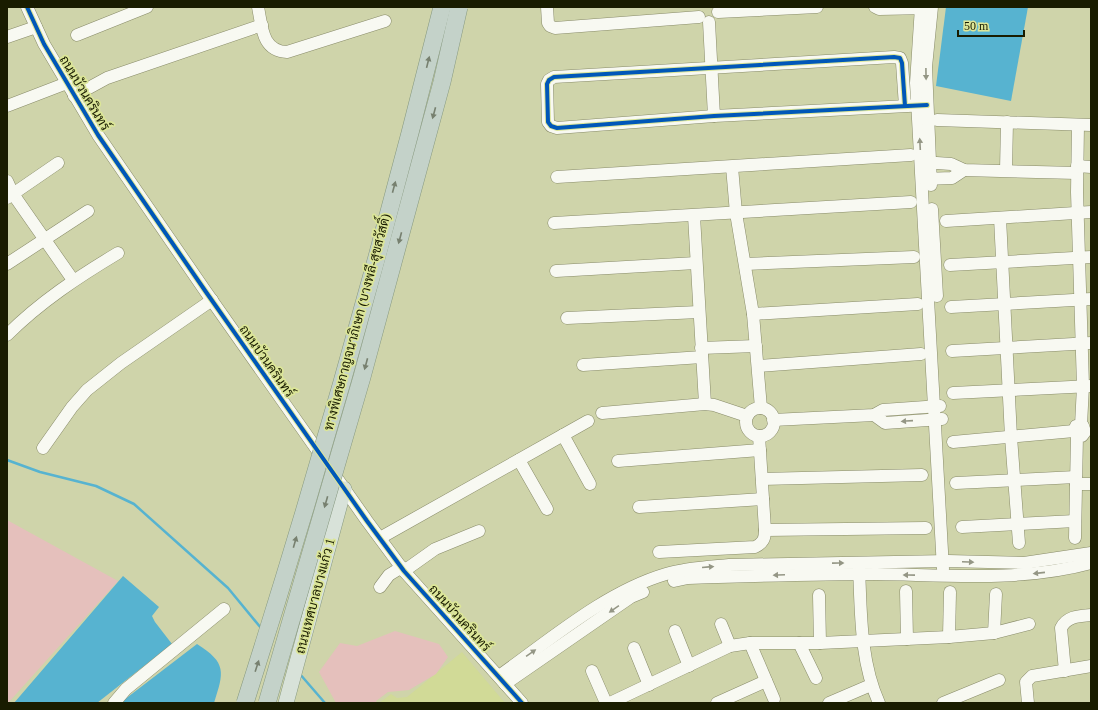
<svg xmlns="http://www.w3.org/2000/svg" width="1098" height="710" viewBox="0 0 1098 710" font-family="'Times New Roman',Sarabun,serif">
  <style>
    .built { fill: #d1da97 }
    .grass { fill: #e5c0bc }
    .water { fill: #57b3d0 }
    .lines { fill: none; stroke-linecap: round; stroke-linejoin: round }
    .stream { stroke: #57b3d0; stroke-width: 2.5 }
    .minor-casing { stroke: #888b69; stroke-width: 13 }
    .major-casing { stroke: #86987f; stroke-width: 16 }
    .minor { stroke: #f8f9f2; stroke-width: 12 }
    .major { stroke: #d8e2d9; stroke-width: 15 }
    .highway-bridge-casing { stroke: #86987f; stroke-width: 18; stroke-linecap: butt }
    .highway-bridge { stroke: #c4d2c9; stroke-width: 17 }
    .cycleway-casing { stroke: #dce698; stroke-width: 6 }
    .cycleway { stroke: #0057b8; stroke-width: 4 }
    .oneway { fill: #77806f }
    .oneway2 { fill: #949685 }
    .labels { text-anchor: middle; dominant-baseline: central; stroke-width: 3.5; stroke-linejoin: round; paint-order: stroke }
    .street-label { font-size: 13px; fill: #191c00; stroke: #dce698 }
  </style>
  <rect width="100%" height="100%" fill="#cfd4aa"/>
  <!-- built -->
  <polygon class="built" points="462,652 505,703 379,703 391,694 397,698 407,697"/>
  <!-- grass -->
  <g class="grass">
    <polygon points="7,520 118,581 8,703 7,703"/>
    <polygon points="395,631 439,644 448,657 436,674 409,690 388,692 376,701 377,703 336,703 319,672 340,643 357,646"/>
  </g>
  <!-- water -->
  <g class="water">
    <polygon points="946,7 1028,7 1011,101 936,86"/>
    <polygon points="123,576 159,607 152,616 155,622 172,644 97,703 14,703"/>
    <path d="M 197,644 C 227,663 224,672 214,703 L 120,703 Z"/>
  </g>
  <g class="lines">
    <!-- stream -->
    <g class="stream">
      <polyline points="7,460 40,472 96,486 134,504 228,588 261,628"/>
      <polyline points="299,673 325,703"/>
    </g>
    <!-- minor casing -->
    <g class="minor-casing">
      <g id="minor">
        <polyline points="27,7 44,44 98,135 206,292 367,521 404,571 522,703"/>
        <path d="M 258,7 C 262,27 262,51 287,52 L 385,21"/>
        <polyline points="547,7 548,23 550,26 555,28 699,17"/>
        <polyline points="875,7 879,9 928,8"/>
        <polyline points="921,7 916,83 943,569"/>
        <polyline points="718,12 817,7"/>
        <polyline points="709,22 714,116"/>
        <polyline points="77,35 147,7"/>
        <polyline points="7,37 36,27"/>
        <polyline points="74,96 107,78 262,25"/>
        <polyline points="7,106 67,83"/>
        <polyline points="905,106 902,63 900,58 894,57 554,77 549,80 547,84 548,122 551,126 557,128 714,116 927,105"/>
        <polyline points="937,120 1091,125"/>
        <polyline points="1078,125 1077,192 1083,386 1081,425"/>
        <polyline points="922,162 951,164 964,170 1077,173"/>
        <polyline points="1077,166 1091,167"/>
        <polyline points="732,167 736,213 753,314 761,408"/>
        <polyline points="1006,170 1007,122"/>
        <polyline points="557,177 911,155"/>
        <polyline points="924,179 952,178 964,170"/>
        <polyline points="7,181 13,194 73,280"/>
        <polyline points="931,185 926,67 932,7"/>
        <polyline points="7,198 58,163"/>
        <polyline points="932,209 937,296"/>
        <polyline points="694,216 705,404"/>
        <polyline points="1000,218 1011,437 1019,543"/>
        <polyline points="946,221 1091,212"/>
        <polyline points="554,223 911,202"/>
        <polyline points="7,264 88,211"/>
        <polyline points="745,264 914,257"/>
        <polyline points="950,265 1091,257"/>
        <polyline points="556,271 696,263"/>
        <polyline points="951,307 1091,299"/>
        <polyline points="753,314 918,304"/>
        <polyline points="567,318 699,312"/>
        <path d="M 7,335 C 40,302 78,277 118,253"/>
        <polyline points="701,348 756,346"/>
        <polyline points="952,351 1091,343"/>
        <polyline points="583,365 702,357"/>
        <polyline points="758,366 921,354"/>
        <polyline points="953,393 1091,386"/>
        <circle cx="760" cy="422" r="14"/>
        <polyline points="602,413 705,404 714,405 747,416"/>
        <polyline points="874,415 885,423 942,419"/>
        <polyline points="773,420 874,415 883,410 940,406"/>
        <polyline points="563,435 590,484"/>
        <polyline points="953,442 1074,431"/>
        <polyline points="43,448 72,407 87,390 121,363 212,300"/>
        <polyline points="519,460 547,509"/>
        <polyline points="618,461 760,450"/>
        <polyline points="762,479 922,475"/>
        <polyline points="956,483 1076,477"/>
        <polyline points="1076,484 1091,484"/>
        <polyline points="639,507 763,499"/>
        <polyline points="962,527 1075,521"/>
        <polyline points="765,530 926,528"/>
        <polyline points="380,538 588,421"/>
        <polyline points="1075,538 1077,435 1074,431 1076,426 1083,426 1085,432 1082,436 1077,435"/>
        <path d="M 659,552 L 755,547 C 763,543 765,539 765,530 L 759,436"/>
        <path d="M 859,567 C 861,613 860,661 879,703"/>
        <polyline points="404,571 435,549 479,531"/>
        <path d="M 674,581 L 688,578 C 751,576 814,574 877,574 C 947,575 1022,582 1091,563"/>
        <polyline points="380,587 389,575 402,567"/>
        <polyline points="906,591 907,639"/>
        <polyline points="819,595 820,643"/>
        <polyline points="721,624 730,646"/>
        <polyline points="675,631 689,666"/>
        <polyline points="994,633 996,594"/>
        <polyline points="949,637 950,592"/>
        <polyline points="750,643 774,699"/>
        <polyline points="799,643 816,678"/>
        <polyline points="634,648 649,685"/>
        <polyline points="592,671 606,703"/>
        <path d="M 1065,671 L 1061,628 C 1067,616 1079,616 1091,615"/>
        <path d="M 499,676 C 550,640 605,592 666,574 C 686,568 708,567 729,565 L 948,561 L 1024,563 L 1091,553"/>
        <polyline points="505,684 631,597 643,592"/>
        <polyline points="114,703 126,689 224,609"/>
        <polyline points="610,703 730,646 750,643 820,643 949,637 994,633 1029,624"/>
        <polyline points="717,703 766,681"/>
        <polyline points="829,703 871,685"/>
        <polyline points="943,703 999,680"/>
        <polyline points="1028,703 1026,682 1032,676 1091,666"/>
      </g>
    </g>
    <!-- major casing -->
    <g class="major-casing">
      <polyline id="major" points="286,703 344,489"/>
    </g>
    <!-- minor -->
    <use href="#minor" class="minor"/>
    <!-- major -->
    <use href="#major" class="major"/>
    <!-- highway-bridge casing -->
    <g class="highway-bridge-casing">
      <g id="highway-bridge">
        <path d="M 245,703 C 318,474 384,241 442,7"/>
        <polyline points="267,703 362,377 442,82 459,7"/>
      </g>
    </g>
    <!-- highway-bridge -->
    <use href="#highway-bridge" class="highway-bridge"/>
    <!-- cycleway casing -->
    <g class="cycleway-casing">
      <g id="cycleway">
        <polyline points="27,7 44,44 98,135 206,292 367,521 404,571 522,703"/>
        <polyline points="905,106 902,63 900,58 894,57 554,77 549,80 547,84 548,122 551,126 557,128 714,116 927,105"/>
      </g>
    </g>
    <!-- cycleway -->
    <use href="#cycleway" class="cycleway"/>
  </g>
  <!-- one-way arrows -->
  <defs><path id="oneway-solid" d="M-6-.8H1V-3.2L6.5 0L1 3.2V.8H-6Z"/></defs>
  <g class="oneway">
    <use href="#oneway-solid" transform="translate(428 62) rotate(-76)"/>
    <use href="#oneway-solid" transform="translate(434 113) rotate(105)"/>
    <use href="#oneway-solid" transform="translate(394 187) rotate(-75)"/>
    <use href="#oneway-solid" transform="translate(400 238) rotate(105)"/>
    <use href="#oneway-solid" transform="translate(366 364) rotate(105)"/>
    <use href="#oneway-solid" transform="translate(326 502) rotate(106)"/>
    <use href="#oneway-solid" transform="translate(295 542) rotate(-74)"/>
    <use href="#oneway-solid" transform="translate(257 666) rotate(-72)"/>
  </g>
  <g class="oneway2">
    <use href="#oneway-solid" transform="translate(926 74) rotate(89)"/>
    <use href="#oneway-solid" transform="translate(920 144) rotate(-93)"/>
    <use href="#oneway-solid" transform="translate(907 421) rotate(176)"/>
    <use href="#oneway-solid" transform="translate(968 562) rotate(2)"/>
    <use href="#oneway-solid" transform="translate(838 563) rotate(-1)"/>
    <use href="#oneway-solid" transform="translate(708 567) rotate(-5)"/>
    <use href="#oneway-solid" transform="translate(1039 573) rotate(174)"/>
    <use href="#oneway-solid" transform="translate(779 575) rotate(178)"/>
    <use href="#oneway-solid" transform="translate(909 575) rotate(-179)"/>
    <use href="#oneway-solid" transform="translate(614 609) rotate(145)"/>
    <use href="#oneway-solid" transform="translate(531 653) rotate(-35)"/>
  </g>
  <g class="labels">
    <!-- street labels -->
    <g class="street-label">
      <text transform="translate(85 93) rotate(59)">ถนนบัวนครินทร์</text>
      <text transform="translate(357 322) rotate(-75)">ทางพิเศษกาญจนาภิเษก (บางพลี-สุขสวัสดิ์)</text>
      <text transform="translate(267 361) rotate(55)">ถนนบัวนครินทร์</text>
      <text transform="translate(315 596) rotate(-75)">ถนนเทศบาลบางแก้ว 1</text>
      <text transform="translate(460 618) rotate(48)">ถนนบัวนครินทร์</text>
    </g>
  </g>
  <!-- border -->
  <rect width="1098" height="710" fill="none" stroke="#191c00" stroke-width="16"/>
  <!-- scale -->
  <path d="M958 30v6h66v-6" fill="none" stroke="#191c00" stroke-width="2"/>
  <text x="964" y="30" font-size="12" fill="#191c00" stroke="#dce698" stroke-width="3" paint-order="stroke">50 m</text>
</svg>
